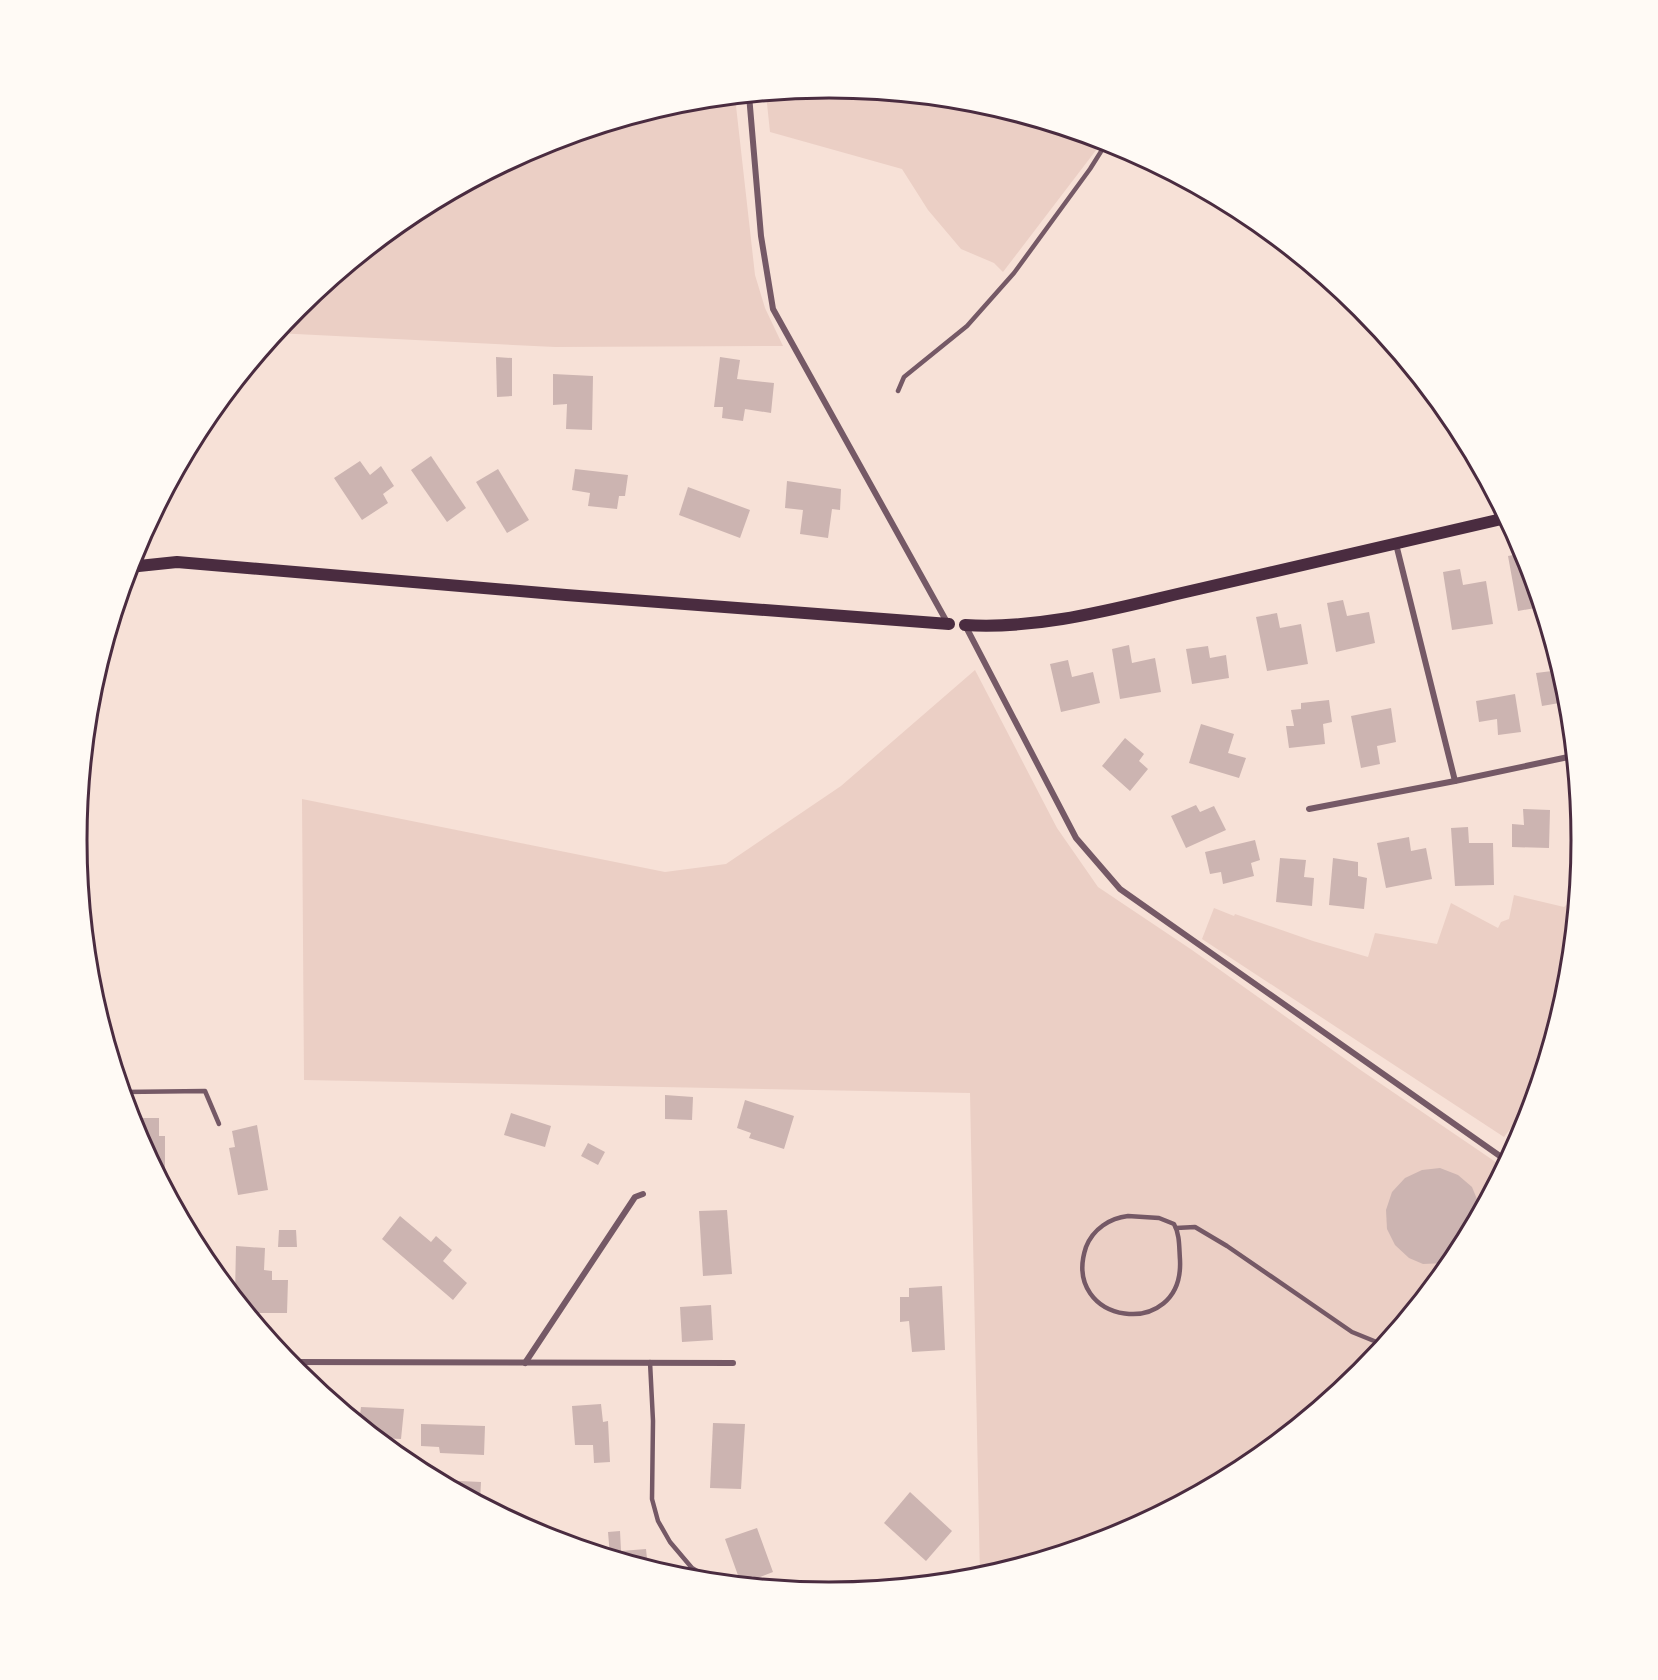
<svg xmlns="http://www.w3.org/2000/svg" width="1658" height="1680" viewBox="0 0 1658 1680" font-family="'Source Serif 4',serif">
  <style>
    .green { fill: #ebcfc5 }
    .building { fill: #ccb4b1 }
    .lines { fill: none; stroke-linecap: round; stroke-linejoin: round }
    .service { stroke: #755966; stroke-width: 4.5 }
    .minor { stroke: #755966; stroke-width: 6 }
    .secondary { stroke: #4a2c40; stroke-width: 12 }
    .rim { fill: none; stroke: #4a2c40; stroke-width: 3 }
  </style>
  <rect width="100%" height="100%" fill="#f7e1d7"/>
  <!-- green -->
  <g class="green">
    <polygon points="829,88 976,102 1103,141 1003,272 994,263 961,249 928,210 902,169 770,132 766,94"/>
    <polygon points="735,97 755,275 765,308 783,346 555,347 276,333 297,308 411,214 541,145 683,102"/>
    <polygon points="975,670 1057,828 1098,887 1192,950 1362,1071 1503,1167 1454,1258 1361,1372 1247,1466 1117,1535 980,1577 970,1093 304,1080 302,799 665,872 726,864 841,786"/>
    <polygon points="1514,895 1564,907 1576,896 1567,987 1532,1101 1504,1137 1202,939 1214,908 1234,916 1235,914 1313,941 1368,957 1375,933 1437,944 1451,903 1498,928 1501,922 1509,919"/>
  </g>
  <!-- building -->
  <g class="building">
    <polygon points="496,357 512,358 512,396 497,397"/>
    <polygon points="720,357 740,360 737,379 774,383 771,413 745,409 743,421 722,418 723,407 714,407"/>
    <polygon points="553,374 593,376 592,430 566,429 567,404 553,405"/>
    <polygon points="431,456 466,508 447,522 411,470"/>
    <polygon points="360,461 370,475 381,466 394,486 383,494 388,503 362,520 334,478"/>
    <polygon points="498,469 529,520 507,533 476,482"/>
    <polygon points="575,469 628,475 625,496 619,496 617,509 588,506 590,493 572,490"/>
    <polygon points="787,481 841,489 840,510 832,509 828,538 800,534 803,510 785,508"/>
    <polygon points="688,487 750,510 740,538 679,515"/>
    <polygon points="1524,553 1527,569 1529,569 1541,607 1518,611 1508,556"/>
    <polygon points="1460,569 1463,585 1486,581 1493,624 1452,630 1443,572"/>
    <polygon points="1343,600 1347,616 1369,612 1375,643 1336,652 1327,603"/>
    <polygon points="1277,613 1280,628 1301,624 1308,664 1267,671 1256,617"/>
    <polygon points="1129,645 1132,663 1155,658 1161,692 1120,699 1112,649"/>
    <polygon points="1208,646 1210,658 1226,655 1229,678 1192,684 1186,649"/>
    <polygon points="1068,660 1072,677 1093,672 1100,703 1061,712 1050,664"/>
    <polygon points="1560,670 1567,694 1570,722 1568,722 1565,702 1542,706 1536,673"/>
    <polygon points="1515,694 1521,732 1498,735 1497,719 1479,722 1476,701"/>
    <polygon points="1329,700 1332,722 1323,724 1325,744 1289,748 1286,726 1294,726 1291,710 1301,709 1301,703"/>
    <polygon points="1391,708 1396,742 1377,746 1380,764 1361,768 1351,716"/>
    <polygon points="1201,724 1234,734 1228,753 1246,758 1239,778 1189,763"/>
    <polygon points="1125,738 1144,754 1139,761 1148,769 1130,791 1102,766"/>
    <polygon points="1196,805 1200,812 1214,806 1226,830 1186,848 1171,816"/>
    <polygon points="1523,809 1550,810 1549,848 1512,847 1512,824 1524,825"/>
    <polygon points="1573,812 1579,812 1581,846 1573,846"/>
    <polygon points="1468,827 1469,843 1493,843 1494,885 1455,886 1451,828"/>
    <polygon points="1409,837 1411,851 1426,848 1432,879 1386,888 1377,843"/>
    <polygon points="1255,840 1260,860 1251,863 1254,876 1223,884 1221,872 1210,874 1205,852"/>
    <polygon points="1280,858 1306,860 1304,877 1314,878 1312,906 1276,902"/>
    <polygon points="1333,858 1358,862 1358,876 1367,878 1364,909 1329,905"/>
    <polygon points="665,1095 693,1097 692,1120 665,1119"/>
    <polygon points="745,1100 794,1116 784,1149 749,1138 751,1133 737,1128"/>
    <polygon points="511,1113 551,1126 545,1147 504,1135"/>
    <polygon points="138,1118 159,1118 159,1136 165,1136 165,1176 159,1175 137,1135"/>
    <polygon points="257,1125 268,1190 238,1195 229,1148 235,1147 232,1131"/>
    <polygon points="588,1143 605,1152 598,1165 581,1156"/>
    <polygon points="1440,1168 1458,1175 1472,1187 1481,1209 1454,1259 1446,1263 1423,1264 1409,1258 1395,1245 1387,1229 1386,1210 1392,1192 1405,1178 1422,1170"/>
    <polygon points="727,1210 732,1274 703,1276 699,1211"/>
    <polygon points="400,1216 431,1242 436,1236 452,1250 443,1261 467,1283 453,1300 382,1239"/>
    <polygon points="279,1230 296,1230 297,1247 278,1247"/>
    <polygon points="236,1246 265,1248 264,1270 272,1271 272,1280 288,1280 287,1313 248,1313 241,1304 241,1294 235,1295"/>
    <polygon points="942,1286 945,1350 912,1352 909,1321 900,1322 900,1297 909,1297 909,1288"/>
    <polygon points="711,1305 713,1340 682,1342 680,1307"/>
    <polygon points="601,1404 603,1422 608,1421 610,1462 594,1463 593,1445 575,1445 572,1406"/>
    <polygon points="361,1407 404,1409 401,1439 380,1438 380,1440 359,1423"/>
    <polygon points="713,1423 745,1424 741,1489 710,1488"/>
    <polygon points="421,1424 485,1426 484,1455 440,1453 439,1447 421,1446"/>
    <polygon points="438,1480 481,1482 480,1502 478,1502"/>
    <polygon points="910,1492 952,1531 926,1561 884,1523"/>
    <polygon points="757,1528 773,1572 755,1579 753,1576 740,1581 725,1539"/>
    <polygon points="620,1531 621,1551 646,1549 648,1568 610,1556 608,1532"/>
  </g>
  <g class="lines">
    <!-- service -->
    <g class="service">
      <polyline points="898,391 904,377 967,326 1014,273 1090,169 1107,142"/>
      <polyline points="123,1092 205,1091 219,1124"/>
      <path d="M 1128,1216 L 1159,1218 L 1174,1224 C 1180,1235 1179,1247 1180,1260 C 1184,1342 1060,1325 1086,1247 C 1093,1229 1110,1218 1128,1216 Z"/>
      <polyline points="1176,1228 1195,1227 1227,1246 1352,1332 1384,1345"/>
      <polyline points="650,1362 653,1421 652,1499 658,1521 670,1542 692,1568 713,1581"/>
    </g>
    <!-- minor -->
    <g class="minor">
      <polyline points="749,95 761,236 773,309 948,624"/>
      <polyline points="1396,544 1455,781"/>
      <polyline points="965,625 1076,838 1120,889 1507,1161"/>
      <polyline points="1309,809 1455,781 1573,756"/>
      <polyline points="289,1362 733,1363"/>
      <polyline points="525,1363 635,1197 643,1194"/>
    </g>
    <!-- secondary -->
    <g class="secondary">
      <polyline points="129,567 177,562 566,595 949,624"/>
      <path d="M 965,625 C 1044,630 1123,606 1199,589 C 1301,565 1404,542 1506,518"/>
    </g>
  </g>
  <!-- crop -->
  <path d="M0 0H1658V1680H0ZM87 840a742 742 0 1 1 1484 0a742 742 0 1 1-1484 0Z" fill="#fffaf5" fill-rule="evenodd"/>
  <path class="rim" d="M87 840a742 742 0 1 1 1484 0a742 742 0 1 1-1484 0Z"/>
</svg>
